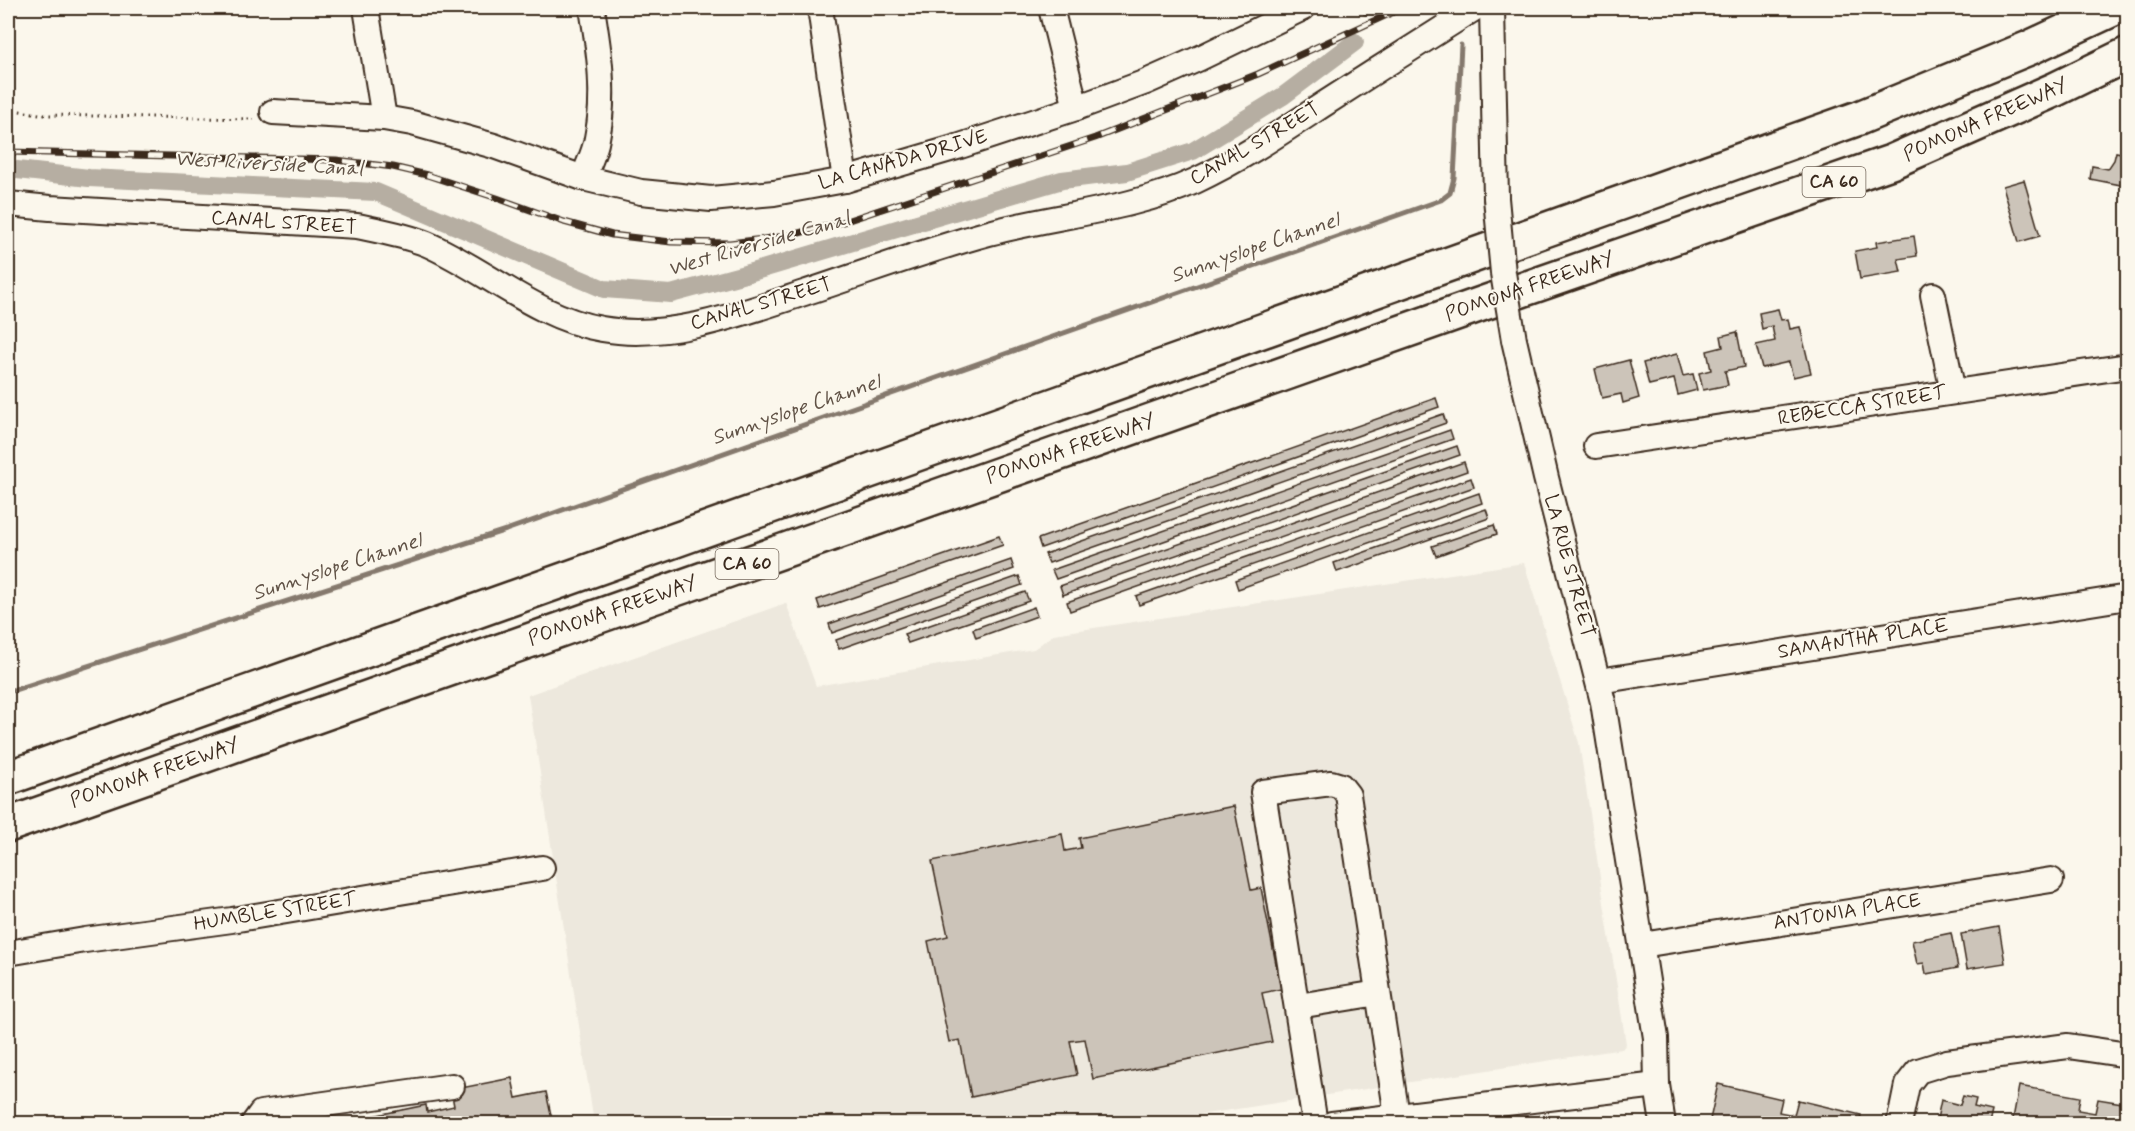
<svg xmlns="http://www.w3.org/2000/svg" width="2135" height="1131" viewBox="0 0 2135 1131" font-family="Mynerve,sans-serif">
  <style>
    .built { fill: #ede8dd }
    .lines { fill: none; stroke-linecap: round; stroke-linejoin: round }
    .stream { stroke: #85796d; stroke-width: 5 }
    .canal { stroke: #b6aea2; stroke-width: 18 }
    .building { fill: #ccc4b9; stroke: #3b2a1e; stroke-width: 1.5 }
    .minor-casing { stroke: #3b2a1e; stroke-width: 28 }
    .highway-casing { stroke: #3b2a1e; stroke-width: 38 }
    .path { stroke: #3b2a1e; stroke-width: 3; stroke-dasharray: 1.5 4.5; stroke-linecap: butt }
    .minor { stroke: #fbf7ec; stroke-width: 24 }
    .highway { stroke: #fbf7ec; stroke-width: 33 }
    .rail-casing { stroke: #3b2a1e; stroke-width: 7 }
    .rail { stroke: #fbf7ec; stroke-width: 4.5; stroke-dasharray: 14; stroke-linecap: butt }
    .minor-bridge-casing { stroke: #3b2a1e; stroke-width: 28; stroke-linecap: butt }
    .minor-bridge { stroke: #fbf7ec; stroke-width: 24 }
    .labels { text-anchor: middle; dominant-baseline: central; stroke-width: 4.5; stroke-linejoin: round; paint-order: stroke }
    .shield { fill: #fbf7ec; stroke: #75685c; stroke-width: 1.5 }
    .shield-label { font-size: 18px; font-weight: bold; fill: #3b2a1e }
    .street-label { font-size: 20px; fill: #3b2a1e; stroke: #fbf7ec }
    .water-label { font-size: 21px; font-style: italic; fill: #605246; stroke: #fbf7ec }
  </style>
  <rect width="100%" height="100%" fill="#fbf7ec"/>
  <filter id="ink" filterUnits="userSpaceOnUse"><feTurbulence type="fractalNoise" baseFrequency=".0167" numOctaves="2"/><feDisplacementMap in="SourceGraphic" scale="12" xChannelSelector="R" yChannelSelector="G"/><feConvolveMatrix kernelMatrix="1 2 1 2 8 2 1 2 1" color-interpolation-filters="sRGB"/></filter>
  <g filter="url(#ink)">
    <!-- built -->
    <polygon class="built" points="1524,563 1579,743 1626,1044 1622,1049 1148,1123 594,1123 528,695 786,603 816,686 1034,649 1054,634"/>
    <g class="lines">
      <!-- stream -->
      <g class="stream">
        <polyline points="1365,13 1375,8"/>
        <polyline points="8,692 506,530 1441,200 1450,193 1454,178 1461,45"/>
      </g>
      <!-- canal -->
      <polyline class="canal" points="8,169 89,178 376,192 604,289 671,294 745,274 1062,180 1127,172 1193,151 1283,96 1355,42"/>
    </g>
    <!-- building -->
    <g class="building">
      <polygon points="2128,151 2128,171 2124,168 2121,185 2090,179 2092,166 2108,169 2114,160 2116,152 2126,154"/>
      <polygon points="2024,180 2040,236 2019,242 2003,186"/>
      <polygon points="1914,236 1917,256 1898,259 1901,272 1860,279 1855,251 1877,247 1876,242"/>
      <polygon points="1778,309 1781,320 1788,319 1790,329 1800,327 1811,373 1793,377 1789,362 1762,368 1756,345 1775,341 1772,326 1762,329 1759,313"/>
      <polygon points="1737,332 1744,367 1725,371 1728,385 1703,390 1699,373 1711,370 1707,351 1723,347 1721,336"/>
      <polygon points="1677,354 1683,376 1693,374 1697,390 1678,395 1674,379 1649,385 1643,363"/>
      <polygon points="1629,360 1639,398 1623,403 1621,394 1602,398 1595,369"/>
      <polygon points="1436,398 1439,407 1041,548 1038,539"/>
      <polygon points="1443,414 1446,423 1049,563 1045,554"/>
      <polygon points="1450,430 1453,439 1056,579 1052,570"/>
      <polygon points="1457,446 1460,455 1063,595 1060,586"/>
      <polygon points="1464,462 1467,471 1070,611 1067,602"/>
      <polygon points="1471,478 1474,487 1139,605 1136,596"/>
      <polygon points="1479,493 1482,503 1238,589 1235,580"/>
      <polygon points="1486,509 1489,518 1337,572 1334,563"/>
      <polygon points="1494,525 1497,534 1436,556 1432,546"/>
      <polygon points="999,536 1003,545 820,609 817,600"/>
      <polygon points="1011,560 1014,569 832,633 829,624"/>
      <polygon points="1019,576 1022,585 839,649 836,640"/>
      <polygon points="1025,592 1029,601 908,643 904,634"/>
      <polygon points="1034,607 1037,616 976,638 973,629"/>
      <polygon points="1234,806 1251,890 1261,888 1281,989 1262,993 1272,1042 1093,1079 1085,1039 1070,1041 1077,1075 971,1097 960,1040 949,1042 928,941 948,936 932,861 1062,834 1065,851 1081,848 1079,838"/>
      <polygon points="1999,927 2005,963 1967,969 1961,934"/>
      <polygon points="1951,933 1958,968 1926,974 1924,963 1917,964 1912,941"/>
      <polygon points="512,1078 516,1098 546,1092 553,1124 334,1124 426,1105 427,1112 454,1106 451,1090"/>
      <polygon points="1718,1084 1782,1099 1779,1112 1794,1115 1798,1100 1861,1115 1859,1124 1709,1124"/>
      <polygon points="2019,1086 2080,1097 2078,1110 2095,1113 2098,1099 2128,1104 2128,1124 2012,1124"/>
      <polygon points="1963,1096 1976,1099 1974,1107 1992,1111 1989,1124 1936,1124 1941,1100 1960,1105"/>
      <polygon points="209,1120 210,1124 192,1124"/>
    </g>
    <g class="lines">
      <!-- minor casing -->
      <g class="minor-casing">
        <g id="minor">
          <polyline points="366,8 384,118"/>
          <polyline points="820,8 845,180"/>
          <polyline points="1051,8 1076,108"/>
          <polyline points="1492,8 1496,198"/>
          <polyline points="273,112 384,118 412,123 494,146 583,178 641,192 711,199 774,193 845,180 957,147 1076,108 1146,82 1200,58 1303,8"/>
          <path d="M 583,178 C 588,165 595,152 597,138 C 606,95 599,50 592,8"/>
          <path d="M 8,204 L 50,208 L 357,226 C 381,231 404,235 427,244 C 486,270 537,318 602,329 C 668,341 741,314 804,293 C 865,273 926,250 989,233 C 1056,215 1132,210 1195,181 C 1240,160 1280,133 1321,106 C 1372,73 1424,40 1475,8"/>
          <polyline points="1933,295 1953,392"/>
          <polyline points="1514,340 1546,478 1603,702 1656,1038 1657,1085 1663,1124"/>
          <polyline points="1596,446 2128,366"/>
          <polyline points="1599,681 2128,597"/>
          <polyline points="1642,945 2051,880"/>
          <polyline points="8,953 85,940 232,920 542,868"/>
          <polyline points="1298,1006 1378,993"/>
          <polyline points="253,1124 261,1113 452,1086"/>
          <polyline points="1315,1124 1263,792 1331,783 1341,786 1348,795 1397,1116"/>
          <polyline points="1332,1124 1657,1085"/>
          <polyline points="1899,1124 1907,1085 1918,1071 1947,1062 2068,1046 2128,1055"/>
        </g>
      </g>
      <!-- highway casing -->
      <g class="highway-casing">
        <g id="highway">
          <polyline points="8,778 1859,118 2029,48 2115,8"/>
          <polyline points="8,825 1487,302 1891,162 2054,90 2128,54"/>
        </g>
      </g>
      <!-- path -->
      <polyline class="path" points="8,109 45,115 254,119"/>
      <!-- minor -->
      <use href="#minor" class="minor"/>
      <!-- highway -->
      <use href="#highway" class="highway"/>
      <!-- rail casing -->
      <g class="rail-casing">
        <polyline id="rail" points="8,152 336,160 393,167 427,175 497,198 564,222 612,235 671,242 730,243 787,236 846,221 1095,138 1258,74 1402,8"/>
      </g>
      <!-- rail -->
      <use href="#rail" class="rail"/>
      <!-- minor-bridge casing -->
      <g class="minor-bridge-casing">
        <polyline id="minor-bridge" points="1496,198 1503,273 1514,340"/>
      </g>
      <!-- minor-bridge -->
      <use href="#minor-bridge" class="minor-bridge"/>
    </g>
  </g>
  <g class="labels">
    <!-- shield labels -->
    <g class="shield">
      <rect x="1802.5" y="167" width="63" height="30" rx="4.5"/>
      <rect x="715.5" y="549" width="63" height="30" rx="4.5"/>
    </g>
    <g class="shield-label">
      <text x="1834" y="182">CA 60</text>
      <text x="747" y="564">CA 60</text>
    </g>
    <!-- street labels -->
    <g class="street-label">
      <text transform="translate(1986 120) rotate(-24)">POMONA FREEWAY</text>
      <text transform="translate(1255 144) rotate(-30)">CANAL STREET</text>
      <text transform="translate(903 160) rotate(-16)">LA CANADA DRIVE</text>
      <text transform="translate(284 223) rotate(4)">CANAL STREET</text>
      <text transform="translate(1530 287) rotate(-19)">POMONA FREEWAY</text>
      <text transform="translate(761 304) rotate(-16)">CANAL STREET</text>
      <text transform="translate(1862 406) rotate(-9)">REBECCA STREET</text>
      <text transform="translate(1071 449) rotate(-19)">POMONA FREEWAY</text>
      <text transform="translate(1569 566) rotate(75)">LA RUE STREET</text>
      <text transform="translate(613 611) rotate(-19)">POMONA FREEWAY</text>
      <text transform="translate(1863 639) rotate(-9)">SAMANTHA PLACE</text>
      <text transform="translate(155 773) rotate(-19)">POMONA FREEWAY</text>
      <text transform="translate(275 912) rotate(-9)">HUMBLE STREET</text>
      <text transform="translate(1847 912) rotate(-9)">ANTONIA PLACE</text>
    </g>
    <!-- water labels -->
    <g class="water-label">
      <text transform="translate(269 164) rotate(3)">West Riverside Canal</text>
      <text transform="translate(759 244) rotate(-16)">West Riverside Canal</text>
      <text transform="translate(1255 248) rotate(-19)">Sunnyslope Channel</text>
      <text transform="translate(796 410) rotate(-19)">Sunnyslope Channel</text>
      <text transform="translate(337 567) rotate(-18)">Sunnyslope Channel</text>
    </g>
  </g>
  <!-- margin -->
  <rect width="2135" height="1131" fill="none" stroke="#fbf7ec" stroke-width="30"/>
  <rect x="15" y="15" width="2105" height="1101" fill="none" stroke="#3b2a1e" stroke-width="2" filter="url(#ink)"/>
</svg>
